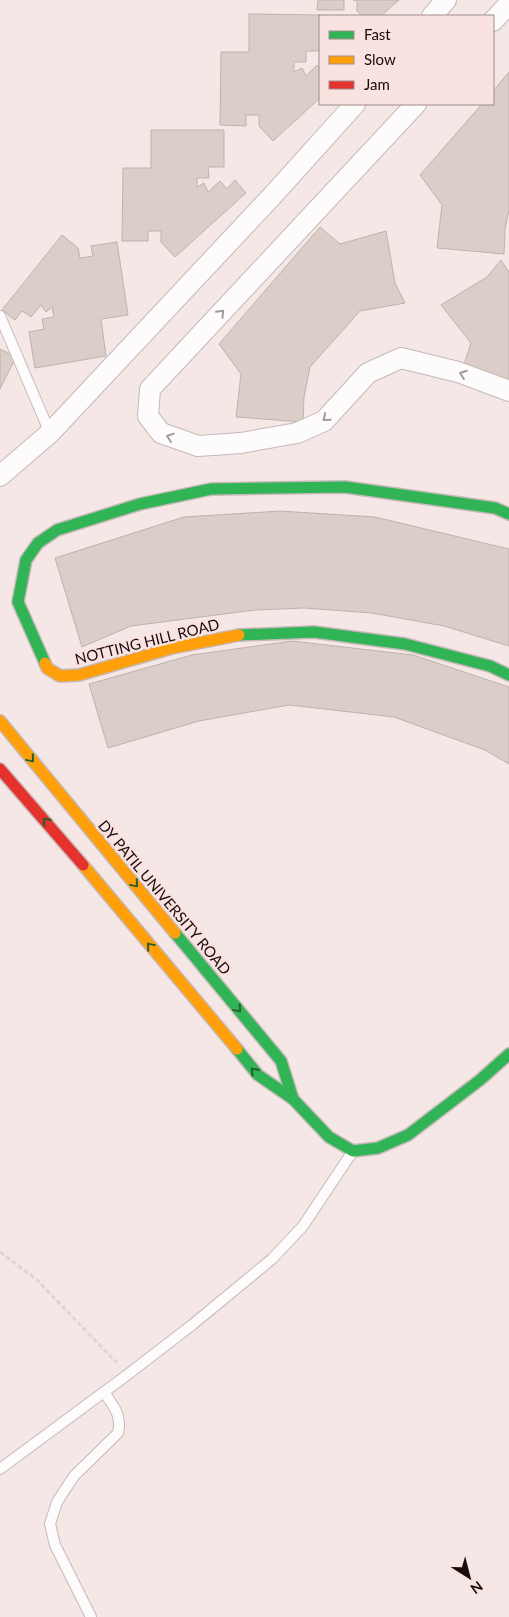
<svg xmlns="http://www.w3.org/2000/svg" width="509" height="1617" viewBox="0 0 509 1617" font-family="Lato,sans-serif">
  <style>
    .building { fill: #dbcec8; stroke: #beb2ae }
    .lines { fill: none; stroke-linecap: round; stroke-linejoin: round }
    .lane-casing { stroke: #c6b9b8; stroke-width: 12 }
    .street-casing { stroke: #c6b9b8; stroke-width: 22 }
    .fast-casing { stroke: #c6b9b8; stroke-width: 14 }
    .slow-casing { stroke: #c6b9b8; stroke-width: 14 }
    .jam-casing { stroke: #c6b9b8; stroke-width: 14 }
    .path { stroke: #dad6d6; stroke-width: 3; stroke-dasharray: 5 2.5; stroke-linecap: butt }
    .lane { stroke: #fdfbfb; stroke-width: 10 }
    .street { stroke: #fdfbfb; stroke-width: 20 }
    .fast { stroke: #30b455; stroke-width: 11 }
    .slow { stroke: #ff9f0a; stroke-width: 11 }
    .jam { stroke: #e5322d; stroke-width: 11 }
    .oneway { stroke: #a19b9b }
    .oneway2 { stroke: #246030 }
    .labels { text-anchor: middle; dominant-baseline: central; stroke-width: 5; stroke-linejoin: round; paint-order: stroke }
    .street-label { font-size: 15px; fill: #180b0a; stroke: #fae2e0 }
  </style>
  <rect width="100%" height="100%" fill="#f4e7e6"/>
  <!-- building -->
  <g class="building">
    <polygon points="318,0 344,0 344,10 317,10"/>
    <polygon points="353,0 399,0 381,16 362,16 357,11 357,0"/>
    <polygon points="249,14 322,15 320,16 320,51 306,51 306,62 294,62 294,72 302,68 306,76 317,65 320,68 320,98 273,141 259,126 259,115 246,115 246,126 220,125 221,52 249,52"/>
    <polygon points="509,72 509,210 505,229 504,254 437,248 442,205 420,175 482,104 493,104 493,91"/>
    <polygon points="151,130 224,130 224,167 208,167 209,178 197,178 197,187 204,183 208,192 220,181 227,189 235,180 246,193 175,257 161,242 161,231 148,231 148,241 122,241 123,168 151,168"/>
    <polygon points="320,227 340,244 386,231 395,283 405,303 360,311 310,367 304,397 303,422 236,417 241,374 219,344"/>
    <polygon points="62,235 78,248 80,258 93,256 91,246 117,242 128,315 101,319 106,356 35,368 29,332 44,329 42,319 54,317 52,307 46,312 41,305 31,317 22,311 15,320 2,310"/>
    <polygon points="501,260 509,272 509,382 463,368 471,343 441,305 487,277"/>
    <polygon points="0,349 16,357 0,389"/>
    <polygon points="280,511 375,517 509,549 509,646 444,626 372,613 304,608 255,610 131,626 82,647 55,558 184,517"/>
    <polygon points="292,641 413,655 509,687 509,764 485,750 394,717 289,705 199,721 108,748 89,684 192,655"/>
  </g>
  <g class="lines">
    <!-- lane casing -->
    <g class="lane-casing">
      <g id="lane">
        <polyline points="0,316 50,433"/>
        <polyline points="0,1469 127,1375 192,1325 272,1259 303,1226 353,1151"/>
        <path d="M 91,1617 L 55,1545 L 50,1524 L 57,1502 L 74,1476 L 118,1433 C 122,1415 114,1407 104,1392"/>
      </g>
    </g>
    <!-- street casing -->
    <g class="street-casing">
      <g id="street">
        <polyline points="432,16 446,0"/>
        <polyline points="493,21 509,4"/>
        <polyline points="416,104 150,389 148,416 161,433 198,446 241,443 297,433 324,421 368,373 401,358 458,372 509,391"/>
        <polyline points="0,476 50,433 273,195 355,104"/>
      </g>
    </g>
    <!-- fast casing -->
    <g class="fast-casing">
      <g id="fast">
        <polyline points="239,635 314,632 405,644 490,666 509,675"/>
        <polyline points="45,663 18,602 26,560 38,543 57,530 140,504 211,489 345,487 495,508 509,514"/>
        <polyline points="175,933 281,1061 293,1099"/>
        <polyline points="237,1049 258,1075 293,1099 329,1137 353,1151 378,1148 408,1135 480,1080 509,1054"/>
      </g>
    </g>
    <!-- slow casing -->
    <g class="slow-casing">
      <g id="slow">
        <polyline points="45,663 47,668 60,676 79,675 172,648 239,635"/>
        <polyline points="0,721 175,933"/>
        <polyline points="83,865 237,1049"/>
      </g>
    </g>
    <!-- jam casing -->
    <g class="jam-casing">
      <polyline id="jam" points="0,769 83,865"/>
    </g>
    <!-- path -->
    <polyline class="path" points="0,1252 36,1279 117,1363"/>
    <!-- lane -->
    <use href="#lane" class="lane"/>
    <!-- street -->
    <use href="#street" class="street"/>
    <!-- fast -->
    <use href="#fast" class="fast"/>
    <!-- slow -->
    <use href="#slow" class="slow"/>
    <!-- jam -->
    <use href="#jam" class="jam"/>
  </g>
  <!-- one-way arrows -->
  <defs><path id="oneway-chevron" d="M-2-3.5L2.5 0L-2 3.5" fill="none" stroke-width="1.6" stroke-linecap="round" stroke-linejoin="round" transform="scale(1.25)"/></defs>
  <g class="oneway">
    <use href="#oneway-chevron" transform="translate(221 313) rotate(-47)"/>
    <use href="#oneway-chevron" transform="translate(463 374) rotate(-160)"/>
    <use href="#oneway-chevron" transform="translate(326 418) rotate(141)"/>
    <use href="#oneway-chevron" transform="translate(170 437) rotate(-161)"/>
  </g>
  <g class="oneway2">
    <use href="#oneway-chevron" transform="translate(31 759) rotate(50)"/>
    <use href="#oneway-chevron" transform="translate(46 821) rotate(-131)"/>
    <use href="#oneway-chevron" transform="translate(135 884) rotate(50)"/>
    <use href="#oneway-chevron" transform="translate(150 946) rotate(-130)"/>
    <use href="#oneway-chevron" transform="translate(238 1009) rotate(50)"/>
    <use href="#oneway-chevron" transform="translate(254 1071) rotate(-132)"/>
  </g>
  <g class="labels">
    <!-- street labels -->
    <g class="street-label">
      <text transform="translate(147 641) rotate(-14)">NOTTING HILL ROAD</text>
      <text transform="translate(165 897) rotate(50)">DY PATIL UNIVERSITY ROAD</text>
    </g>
  </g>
  <!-- legend -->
  <rect x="319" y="15" width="175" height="90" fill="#fae2e0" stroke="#a08c8a"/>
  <rect x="329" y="31" width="25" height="8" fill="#30b455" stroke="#a08c8a"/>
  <text x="364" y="40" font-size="15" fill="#180b0a">Fast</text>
  <rect x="329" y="56" width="25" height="8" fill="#ff9f0a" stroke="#a08c8a"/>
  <text x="364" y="65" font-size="15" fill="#180b0a">Slow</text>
  <rect x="329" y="81" width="25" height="8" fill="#e5322d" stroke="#a08c8a"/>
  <text x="364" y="90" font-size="15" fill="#180b0a">Jam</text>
  <!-- north arrow -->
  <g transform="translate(469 1577) rotate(144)" stroke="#fae2e0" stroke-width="4" paint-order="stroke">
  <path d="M0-4L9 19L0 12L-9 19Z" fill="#180b0a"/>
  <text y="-8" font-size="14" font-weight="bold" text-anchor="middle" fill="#180b0a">N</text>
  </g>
</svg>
